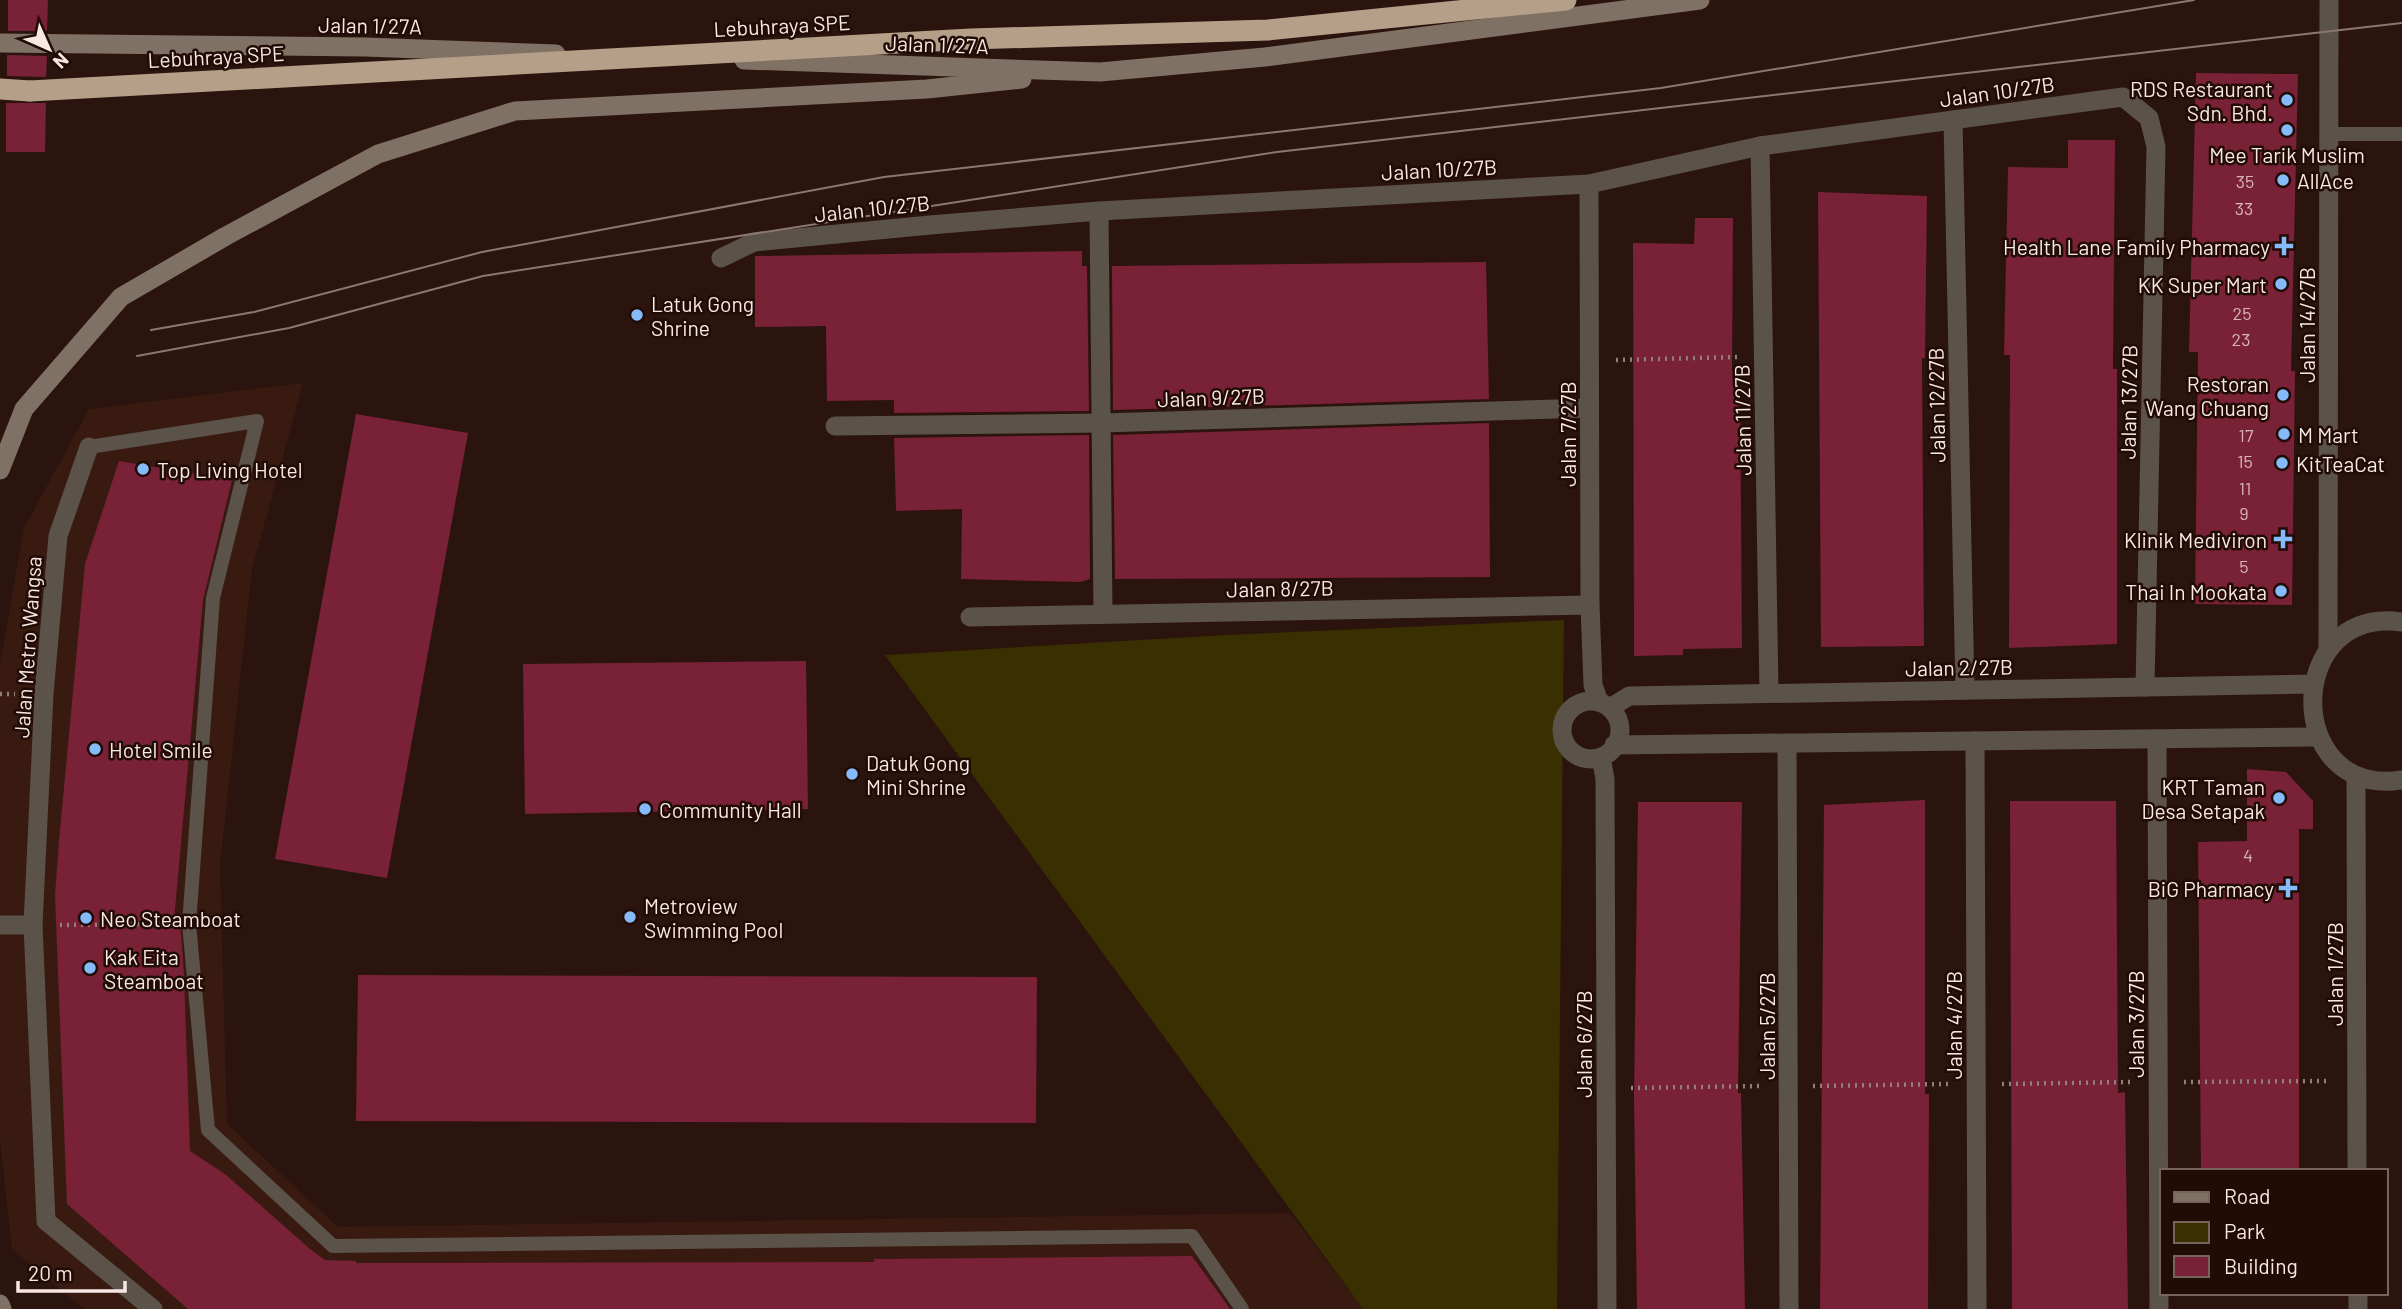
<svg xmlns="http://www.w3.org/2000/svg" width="2402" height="1309" viewBox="0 0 2402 1309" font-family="Barlow,sans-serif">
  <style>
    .built { fill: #381a11 }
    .green { fill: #392f00 }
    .building { fill: #782137 }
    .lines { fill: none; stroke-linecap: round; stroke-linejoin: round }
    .path { stroke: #937f79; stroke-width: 4.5; stroke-dasharray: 2 5; stroke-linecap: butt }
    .service { stroke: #5b5249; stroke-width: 14 }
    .minor { stroke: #5b5249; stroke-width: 19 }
    .secondary { stroke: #7f7163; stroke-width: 19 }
    .motorway { stroke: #b59f89; stroke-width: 21 }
    .tram { stroke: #8b7771; stroke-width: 2 }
    .motorway-bridge { stroke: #b59f89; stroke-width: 21 }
    .poi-dot { fill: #86bbfb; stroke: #210b05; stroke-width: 2.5 }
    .labels { text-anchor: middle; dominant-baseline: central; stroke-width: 5; stroke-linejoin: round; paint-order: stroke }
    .number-label { font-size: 18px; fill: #d8b6b7 }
    .street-label { font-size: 21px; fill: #f8e7e2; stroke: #210b05 }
    .poi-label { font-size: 21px; fill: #f8e7e2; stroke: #210b05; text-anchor: start }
  </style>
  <rect width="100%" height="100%" fill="#2b140d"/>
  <!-- built -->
  <polygon class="built" points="303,383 252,569 220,865 227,1124 338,1227 1290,1213 1363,1309 84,1309 12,1249 0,1140 0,664 24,528 89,409"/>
  <!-- green -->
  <polygon class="green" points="1564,620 1557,1309 1363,1309 885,655 1225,635"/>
  <!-- building -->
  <g class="building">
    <polygon points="8,0 48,0 47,31 8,31"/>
    <polygon points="7,55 47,56 46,77 7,76"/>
    <polygon points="2196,73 2298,74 2291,371 2295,371 2292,605 2195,604 2198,352 2189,352"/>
    <polygon points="6,103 46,103 45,152 6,152"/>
    <polygon points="2068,140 2115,140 2113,369 2117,369 2117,644 2009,648 2010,355 2004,355 2008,167 2068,168"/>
    <polygon points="1818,192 1927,196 1925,358 1922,358 1924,646 1821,647"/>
    <polygon points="1695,218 1733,218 1732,371 1740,371 1742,648 1683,649 1683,655 1634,656 1633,243 1694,244"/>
    <polygon points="1082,251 1082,266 1087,266 1089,411 894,413 894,400 827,401 826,326 755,327 755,256"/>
    <polygon points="1486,262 1489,399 1113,410 1112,266"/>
    <polygon points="356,414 468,433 387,878 275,859"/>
    <polygon points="1489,423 1490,577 1115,579 1113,435"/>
    <polygon points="1089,435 1090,579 1080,582 961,579 962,509 896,511 894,438"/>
    <polygon points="119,461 232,480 203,600 174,921 180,921 184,974 190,1151 225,1174 310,1249 325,1260 356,1261 356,1263 874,1262 874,1259 1192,1256 1230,1309 188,1309 67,1204 55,895 59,841 85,564"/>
    <polygon points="806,661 808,809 525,814 523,664"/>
    <polygon points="2247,769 2286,772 2313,801 2313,829 2299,829 2299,1171 2201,1171 2198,842 2247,841"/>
    <polygon points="1925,800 1925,1094 1929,1094 1928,1309 1820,1309 1824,805"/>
    <polygon points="2010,801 2116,801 2118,1093 2125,1092 2128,1309 2012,1309"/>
    <polygon points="1638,802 1742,802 1738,1093 1741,1093 1745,1309 1637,1309 1634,1098"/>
    <polygon points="358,975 1037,977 1036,1123 356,1121"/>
  </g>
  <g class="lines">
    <!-- path -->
    <g class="path">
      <polyline points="1616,360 1737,357"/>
      <polyline points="0,694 15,694"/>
      <polyline points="60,925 163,924"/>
      <polyline points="2184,1082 2330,1081"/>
      <polyline points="2002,1084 2130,1082"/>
      <polyline points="1813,1086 1948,1084"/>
      <polyline points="1631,1088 1763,1086"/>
    </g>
    <!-- service -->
    <g class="service">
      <polyline points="2329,134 2402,134"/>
      <polyline points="89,447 257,421 213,598 189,924 208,1130 333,1246 1192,1236 1242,1309"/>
    </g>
    <!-- minor -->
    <g class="minor">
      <polyline points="1953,120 1965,690"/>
      <polyline points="1760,146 1769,693"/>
      <polyline points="1589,184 1590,605 1593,685 1599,702"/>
      <polyline points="1099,211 1103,614"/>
      <polyline points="721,258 754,242 930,225 1099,211 1589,184 1760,146 2123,97 2149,118 2156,147 2145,687"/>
      <polyline points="835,426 1103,423 1588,408"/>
      <polyline points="89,447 58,536 44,694 33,925 46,1221 153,1309"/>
      <polyline points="970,617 1590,605"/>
      <path d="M 2402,622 C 2283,605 2283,799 2402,780"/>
      <polyline points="2328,650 2329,0"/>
      <circle cx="1591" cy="730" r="29"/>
      <polyline points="1610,708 1629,696 2312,684"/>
      <polyline points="2157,739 2159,1309"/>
      <polyline points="1975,741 1977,1309"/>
      <polyline points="1787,743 1789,1309"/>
      <polyline points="1614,745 2318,737"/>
      <polyline points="1601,757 1605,779 1607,1309"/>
      <polyline points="2356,776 2357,1171"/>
      <polyline points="0,925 33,925"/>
      <polyline points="2358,1293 2358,1309"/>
    </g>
    <!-- secondary -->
    <g class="secondary">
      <polyline points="0,43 365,47 556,54"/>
      <polyline points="744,60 1100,72 1265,57 1700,0"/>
      <polyline points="0,470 24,409 121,297 226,236 378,154 515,111 927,89 1022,79"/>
      <polyline points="0,1304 2,1309"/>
    </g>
    <!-- motorway -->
    <polyline class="motorway" points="0,89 30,91"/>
    <!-- tram -->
    <g class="tram">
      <polyline points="151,330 254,312 482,252 884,177 1661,88 2194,0"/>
      <polyline points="137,356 289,328 483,276 1277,152 2402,23"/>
    </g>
    <!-- motorway-bridge -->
    <polyline class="motorway-bridge" points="30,91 971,39 1268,30 1566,0"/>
  </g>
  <!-- markers -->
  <g class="poi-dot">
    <circle cx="2287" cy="100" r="7"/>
    <circle cx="2287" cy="130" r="7"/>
    <circle cx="2283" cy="180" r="7"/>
    <path d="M2280.5 235.5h7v7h7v7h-7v7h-7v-7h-7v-7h7z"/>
    <circle cx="2281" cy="284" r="7"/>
    <circle cx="637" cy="315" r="7"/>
    <circle cx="2283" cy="395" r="7"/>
    <circle cx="2284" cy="434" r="7"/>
    <circle cx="2282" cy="463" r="7"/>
    <circle cx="143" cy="469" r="7"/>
    <path d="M2279.5 528.5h7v7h7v7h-7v7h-7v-7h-7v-7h7z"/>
    <circle cx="2281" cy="591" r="7"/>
    <circle cx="95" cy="749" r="7"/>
    <circle cx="852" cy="774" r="7"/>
    <circle cx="2279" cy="798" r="7"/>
    <circle cx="645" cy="809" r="7"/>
    <path d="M2284.5 877.5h7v7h7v7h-7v7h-7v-7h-7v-7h7z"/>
    <circle cx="630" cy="917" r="7"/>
    <circle cx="86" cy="918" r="7"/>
    <circle cx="90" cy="968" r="7"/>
  </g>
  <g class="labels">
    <!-- number labels -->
    <g class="number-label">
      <text x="2245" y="181">35</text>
      <text x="2244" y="208">33</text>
      <text x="2242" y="313">25</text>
      <text x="2241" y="339">23</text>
      <text x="2246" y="435">17</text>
      <text x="2245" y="461">15</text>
      <text x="2245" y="488">11</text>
      <text x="2244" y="513">9</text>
      <text x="2244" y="566">5</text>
      <text x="2248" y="855">4</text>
    </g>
    <!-- street labels -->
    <g class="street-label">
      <text transform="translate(370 25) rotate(1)">Jalan 1/27A</text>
      <text transform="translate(782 25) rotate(-3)">Lebuhraya SPE</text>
      <text transform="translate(937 44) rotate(2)">Jalan 1/27A</text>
      <text transform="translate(216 56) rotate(-3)">Lebuhraya SPE</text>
      <text transform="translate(1997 91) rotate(-8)">Jalan 10/27B</text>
      <text transform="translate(1439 169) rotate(-3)">Jalan 10/27B</text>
      <text transform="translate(872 208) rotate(-6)">Jalan 10/27B</text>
      <text transform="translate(2306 325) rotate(-90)">Jalan 14/27B</text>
      <text transform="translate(1211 397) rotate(-2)">Jalan 9/27B</text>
      <text transform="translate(2128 402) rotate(-89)">Jalan 13/27B</text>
      <text transform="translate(1936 405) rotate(-91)">Jalan 12/27B</text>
      <text transform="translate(1742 420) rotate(-91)">Jalan 11/27B</text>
      <text transform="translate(1567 434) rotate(-90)">Jalan 7/27B</text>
      <text transform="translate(1280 588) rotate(-1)">Jalan 8/27B</text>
      <text transform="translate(27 647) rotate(-86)">Jalan Metro Wangsa</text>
      <text transform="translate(1959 667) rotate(-1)">Jalan 2/27B</text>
      <text transform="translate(2334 974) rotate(-90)">Jalan 1/27B</text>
      <text transform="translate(2135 1024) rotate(-90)">Jalan 3/27B</text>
      <text transform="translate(1953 1025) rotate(-90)">Jalan 4/27B</text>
      <text transform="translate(1766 1026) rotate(-90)">Jalan 5/27B</text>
      <text transform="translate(1583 1044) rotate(-90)">Jalan 6/27B</text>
    </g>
    <!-- poi labels -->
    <g class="poi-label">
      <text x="2273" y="88" text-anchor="end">RDS Restaurant<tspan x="2273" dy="24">Sdn. Bhd.</tspan></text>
      <text x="2287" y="154" text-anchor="middle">Mee Tarik Muslim</text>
      <text x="2297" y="180">AllAce</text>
      <text x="2270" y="246" text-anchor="end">Health Lane Family Pharmacy</text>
      <text x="2267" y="284" text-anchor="end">KK Super Mart</text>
      <text x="651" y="303">Latuk Gong<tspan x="651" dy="24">Shrine</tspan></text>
      <text x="2269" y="383" text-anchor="end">Restoran<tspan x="2269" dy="24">Wang Chuang</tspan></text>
      <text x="2298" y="434">M Mart</text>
      <text x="2296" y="463">KitTeaCat</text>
      <text x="157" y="469">Top Living Hotel</text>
      <text x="2267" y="539" text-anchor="end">Klinik Mediviron</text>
      <text x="2267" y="591" text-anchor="end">Thai In Mookata</text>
      <text x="109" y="749">Hotel Smile</text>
      <text x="866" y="762">Datuk Gong<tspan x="866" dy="24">Mini Shrine</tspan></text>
      <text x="2265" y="786" text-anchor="end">KRT Taman<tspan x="2265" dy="24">Desa Setapak</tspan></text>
      <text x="659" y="809">Community Hall</text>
      <text x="2274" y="888" text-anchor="end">BiG Pharmacy</text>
      <text x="644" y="905">Metroview<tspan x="644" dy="24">Swimming Pool</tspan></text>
      <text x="100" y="918">Neo Steamboat</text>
      <text x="104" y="956">Kak Eita<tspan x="104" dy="24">Steamboat</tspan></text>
    </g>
  </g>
  <!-- legend -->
  <rect x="2160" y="1169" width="228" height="126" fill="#210b05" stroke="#77635d" stroke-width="2"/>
  <rect x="2174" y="1192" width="35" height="10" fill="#7f7163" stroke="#77635d" stroke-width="2"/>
  <text x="2224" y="1204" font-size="21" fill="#f8e7e2">Road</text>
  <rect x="2174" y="1222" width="35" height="21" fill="#392f00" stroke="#77635d" stroke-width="2"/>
  <text x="2224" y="1239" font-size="21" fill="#f8e7e2">Park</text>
  <rect x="2174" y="1256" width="35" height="21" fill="#782137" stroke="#77635d" stroke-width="2"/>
  <text x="2224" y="1274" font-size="21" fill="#f8e7e2">Building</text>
  <!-- north arrow -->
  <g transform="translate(49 49) rotate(135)" stroke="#210b05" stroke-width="5" paint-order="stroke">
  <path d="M0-5L12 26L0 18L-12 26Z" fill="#f8e7e2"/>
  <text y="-10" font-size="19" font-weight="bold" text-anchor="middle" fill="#f8e7e2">N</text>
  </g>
  <!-- scale -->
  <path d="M18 1281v10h107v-10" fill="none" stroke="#f8e7e2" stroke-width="3.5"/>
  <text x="28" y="1281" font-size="21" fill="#f8e7e2" stroke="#210b05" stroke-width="5" paint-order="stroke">20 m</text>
</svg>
